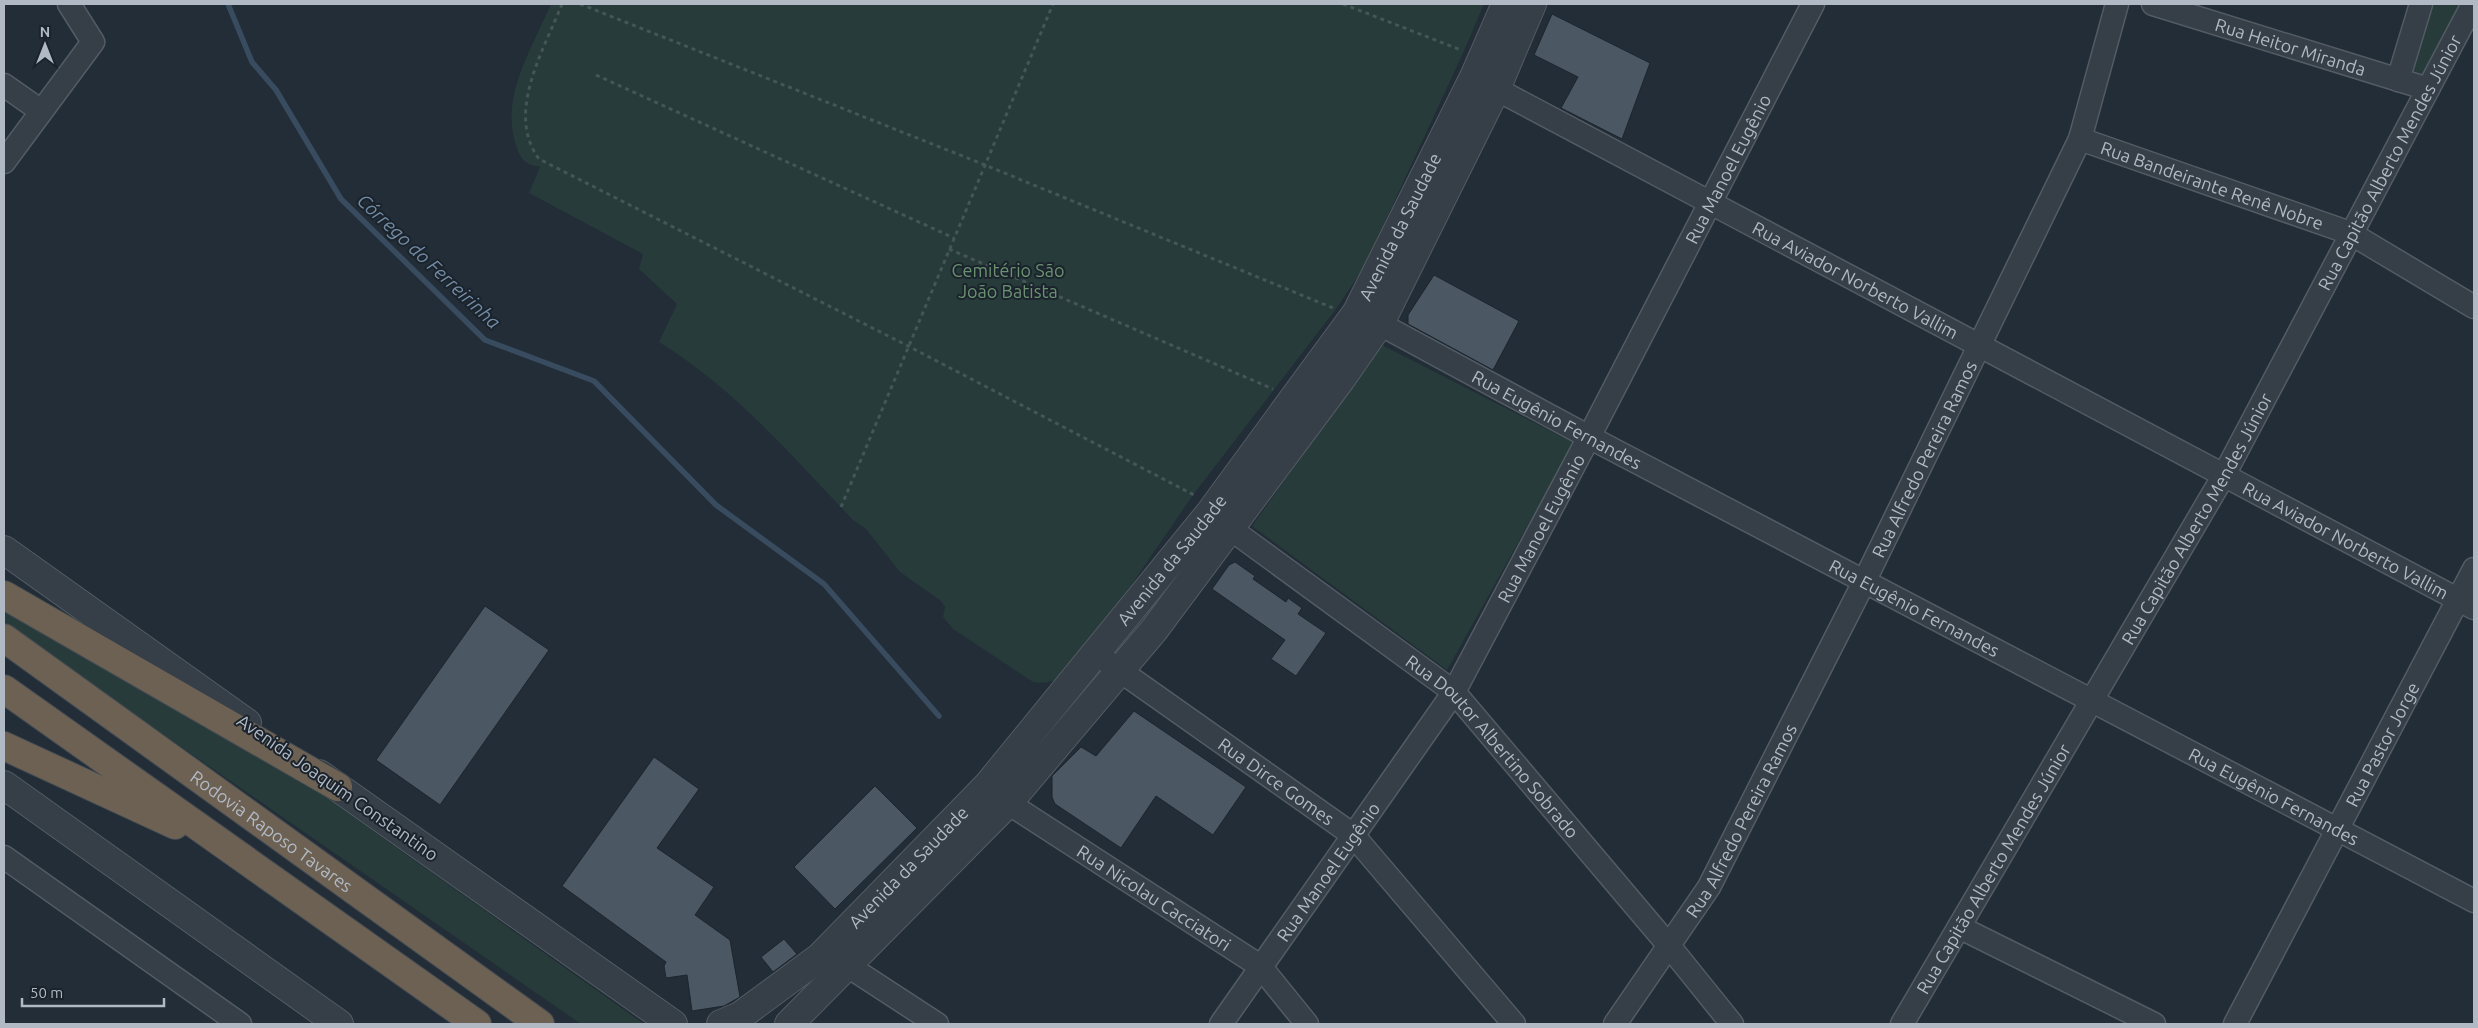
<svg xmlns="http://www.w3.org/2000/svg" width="2478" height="1028" viewBox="0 0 2478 1028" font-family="Ubuntu,sans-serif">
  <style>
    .green { fill: #273b3a }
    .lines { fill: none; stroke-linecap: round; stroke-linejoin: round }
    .stream { stroke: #394c5f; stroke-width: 5.5 }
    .building { fill: #4b5762; stroke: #1d252e }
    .minor-casing { stroke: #535c65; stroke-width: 25 }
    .tertiary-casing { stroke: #535c65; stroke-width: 30 }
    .motorway-casing { stroke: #404952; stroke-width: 30 }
    .path { stroke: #445657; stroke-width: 3; stroke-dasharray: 4 4; stroke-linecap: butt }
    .minor { stroke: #363e47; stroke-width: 22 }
    .tertiary { stroke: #363e47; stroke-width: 28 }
    .motorway { stroke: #6d6153; stroke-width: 28 }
    .labels { text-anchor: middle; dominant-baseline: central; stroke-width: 4; stroke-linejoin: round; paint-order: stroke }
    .street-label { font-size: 18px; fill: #b0b9c4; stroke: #1b232c }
    .park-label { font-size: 18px; fill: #6a9270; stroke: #1b232c }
    .water-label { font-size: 19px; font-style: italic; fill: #738ca5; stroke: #1b232c }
  </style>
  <rect width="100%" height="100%" fill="#222d37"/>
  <!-- green -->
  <g class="green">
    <path d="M 551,4 L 1484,4 L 1464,51 L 1364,267 L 1336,309 L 1193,495 L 1075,667 C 1059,678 1053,685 1033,682 L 953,629 L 943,617 L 945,607 L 941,601 L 900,572 L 866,529 L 853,520 C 792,456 735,389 659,342 L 677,304 L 639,269 L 643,254 L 529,193 L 540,167 C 536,166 529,165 526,162 C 520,158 517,149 515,142 C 501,95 533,46 551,4 Z"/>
    <polygon points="2429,4 2467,4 2429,78 2409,71"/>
    <polygon points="1382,345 1574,443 1447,670 1252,526"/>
    <polygon points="4,611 314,789 644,1024 581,1024 4,624"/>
  </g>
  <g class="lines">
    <!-- stream -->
    <polyline class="stream" points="228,4 252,62 276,90 341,199 485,340 594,381 716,505 824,584 939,716"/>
  </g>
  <!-- building -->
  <g class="building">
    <polygon points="1552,14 1650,63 1622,139 1561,108 1578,77 1534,55"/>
    <polygon points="1434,275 1519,321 1493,370 1408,324 1408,315"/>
    <polygon points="1235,562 1255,576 1253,579 1286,602 1288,598 1302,608 1298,614 1326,633 1296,676 1271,659 1285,640 1212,589 1229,565"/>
    <polygon points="485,606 549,650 440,805 376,760"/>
    <polygon points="1134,711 1246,787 1213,835 1156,796 1121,848 1055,804 1052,797 1052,776 1081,747 1096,756"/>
    <polygon points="654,757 699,789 657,848 714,887 695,915 730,940 740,997 724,1006 692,1011 687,975 666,978 664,966 666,962 562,886"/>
    <polygon points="875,786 917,828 835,909 794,867"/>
    <polygon points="784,939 797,954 773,972 761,957"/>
  </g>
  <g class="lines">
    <!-- minor casing -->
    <g class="minor-casing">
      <g id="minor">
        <path id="s1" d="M 2153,4 L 2428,89"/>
        <polyline points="2398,80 2421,4"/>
        <path id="s2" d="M 1481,81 L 2474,608"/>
        <polyline points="4,85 41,111"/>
        <path id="s3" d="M 2080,139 L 2350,233 L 2474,307"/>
        <polyline points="4,162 93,42 69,4"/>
        <path id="s4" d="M 1365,316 L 1589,437 L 2474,901"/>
        <path id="s5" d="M 1217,519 L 1454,692 L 1670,947 L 1732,1024"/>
        <path id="s6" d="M 1095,653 L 1353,835 L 1514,1024"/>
        <path id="s7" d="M 995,792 L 1008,803 L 1260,966 L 1307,1024"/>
        <polyline points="4,857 240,1024"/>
        <polyline points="1959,927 2154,1024"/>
        <polyline points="831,960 848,966 937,1024"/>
        <path id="s8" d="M 1221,1024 L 1454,692 L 1589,437 L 1813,4"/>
        <path id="s9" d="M 1615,1024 L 1709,887 L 1864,582 L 2080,139 L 2117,4"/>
        <path id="s10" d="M 1902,1024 L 2224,475 L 2473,4"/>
        <path id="s11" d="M 2235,1024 L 2474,569"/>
      </g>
    </g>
    <!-- tertiary casing -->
    <g class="tertiary-casing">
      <g id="tertiary">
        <polyline points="4,550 247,723"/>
        <polyline points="319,774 673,1024"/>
        <polyline points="4,785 339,1024"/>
        <path id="s12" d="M 721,1024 L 740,1016 L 820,957 L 988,785 L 1209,514 L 1357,312 L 1474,77 L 1506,4"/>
        <polyline points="789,1024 1008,803 1154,630 1341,379 1380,323 1496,89 1532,4"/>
      </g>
    </g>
    <!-- motorway casing -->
    <g class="motorway-casing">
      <g id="motorway">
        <polyline points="4,595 338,787"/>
        <path id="s13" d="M 4,638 L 540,1024"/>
        <polyline points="4,689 477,1024"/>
        <polyline points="4,746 175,825"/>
      </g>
    </g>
    <!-- path -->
    <g class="path">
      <path d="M 562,4 C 544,50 505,113 539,159 L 908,346 L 1194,495"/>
      <polyline points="580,4 985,165 1333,308"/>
      <polyline points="1343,4 1461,50"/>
      <polyline points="596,75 954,238"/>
      <polyline points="949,249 1273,389"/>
      <polyline points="841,507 1053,4"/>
    </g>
    <!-- minor -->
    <use href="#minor" class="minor"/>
    <!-- tertiary -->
    <use href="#tertiary" class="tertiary"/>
    <!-- motorway -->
    <use href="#motorway" class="motorway"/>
  </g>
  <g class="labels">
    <!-- street labels -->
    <g class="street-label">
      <text stroke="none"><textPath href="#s1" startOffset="144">Rua Heitor Miranda</textPath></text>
      <text stroke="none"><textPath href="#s10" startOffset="990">Rua Capitão Alberto Mendes Júnior</textPath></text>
      <text stroke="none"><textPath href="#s8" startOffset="996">Rua Manoel Eugênio</textPath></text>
      <text stroke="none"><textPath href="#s3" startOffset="140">Rua Bandeirante Renê Nobre</textPath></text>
      <text stroke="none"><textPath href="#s12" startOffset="1056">Avenida da Saudade</textPath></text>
      <text stroke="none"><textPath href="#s2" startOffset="424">Rua Aviador Norberto Vallim</textPath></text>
      <text stroke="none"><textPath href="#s4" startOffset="218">Rua Eugênio Fernandes</textPath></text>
      <text stroke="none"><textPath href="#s9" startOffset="645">Rua Alfredo Pereira Ramos</textPath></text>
      <text stroke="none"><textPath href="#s10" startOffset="585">Rua Capitão Alberto Mendes Júnior</textPath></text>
      <text stroke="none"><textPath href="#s8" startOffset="591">Rua Manoel Eugênio</textPath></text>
      <text stroke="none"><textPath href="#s2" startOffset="979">Rua Aviador Norberto Vallim</textPath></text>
      <text stroke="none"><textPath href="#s12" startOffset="651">Avenida da Saudade</textPath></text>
      <text stroke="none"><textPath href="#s4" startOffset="622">Rua Eugênio Fernandes</textPath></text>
      <text stroke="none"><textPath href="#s11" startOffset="316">Rua Pastor Jorge</textPath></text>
      <text stroke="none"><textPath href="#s5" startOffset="359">Rua Doutor Albertino Sobrado</textPath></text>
      <text stroke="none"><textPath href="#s6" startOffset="222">Rua Dirce Gomes</textPath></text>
      <text transform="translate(338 787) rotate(35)">Avenida Joaquim Constantino</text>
      <text stroke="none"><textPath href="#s4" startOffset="1028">Rua Eugênio Fernandes</textPath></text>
      <text stroke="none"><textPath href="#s9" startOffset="240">Rua Alfredo Pereira Ramos</textPath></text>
      <text stroke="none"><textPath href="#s13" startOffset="330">Rodovia Raposo Tavares</textPath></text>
      <text stroke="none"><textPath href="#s12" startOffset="246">Avenida da Saudade</textPath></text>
      <text stroke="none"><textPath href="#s10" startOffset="180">Rua Capitão Alberto Mendes Júnior</textPath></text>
      <text stroke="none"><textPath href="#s8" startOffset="186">Rua Manoel Eugênio</textPath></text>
      <text stroke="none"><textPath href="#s7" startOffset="191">Rua Nicolau Cacciatori</textPath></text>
    </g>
    <!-- park labels -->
    <g class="park-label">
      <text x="1008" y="270">Cemitério São<tspan x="1008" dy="21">João Batista</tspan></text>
    </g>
    <!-- water labels -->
    <g class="water-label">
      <text transform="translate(429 261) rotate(43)">Córrego do Ferreirinha</text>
    </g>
  </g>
  <!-- border -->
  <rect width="2478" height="1028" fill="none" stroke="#b0b9c4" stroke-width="10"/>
  <!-- north arrow -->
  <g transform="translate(45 45)" stroke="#1b232c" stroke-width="4" paint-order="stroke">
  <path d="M0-4L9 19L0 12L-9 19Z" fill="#b0b9c4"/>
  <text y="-8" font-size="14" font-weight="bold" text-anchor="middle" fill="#b0b9c4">N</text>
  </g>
  <!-- scale -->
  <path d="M22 998v8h142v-8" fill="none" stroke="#b0b9c4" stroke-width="2.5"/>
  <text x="30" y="998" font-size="15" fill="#b0b9c4" stroke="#1b232c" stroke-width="4" paint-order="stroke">50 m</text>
</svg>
